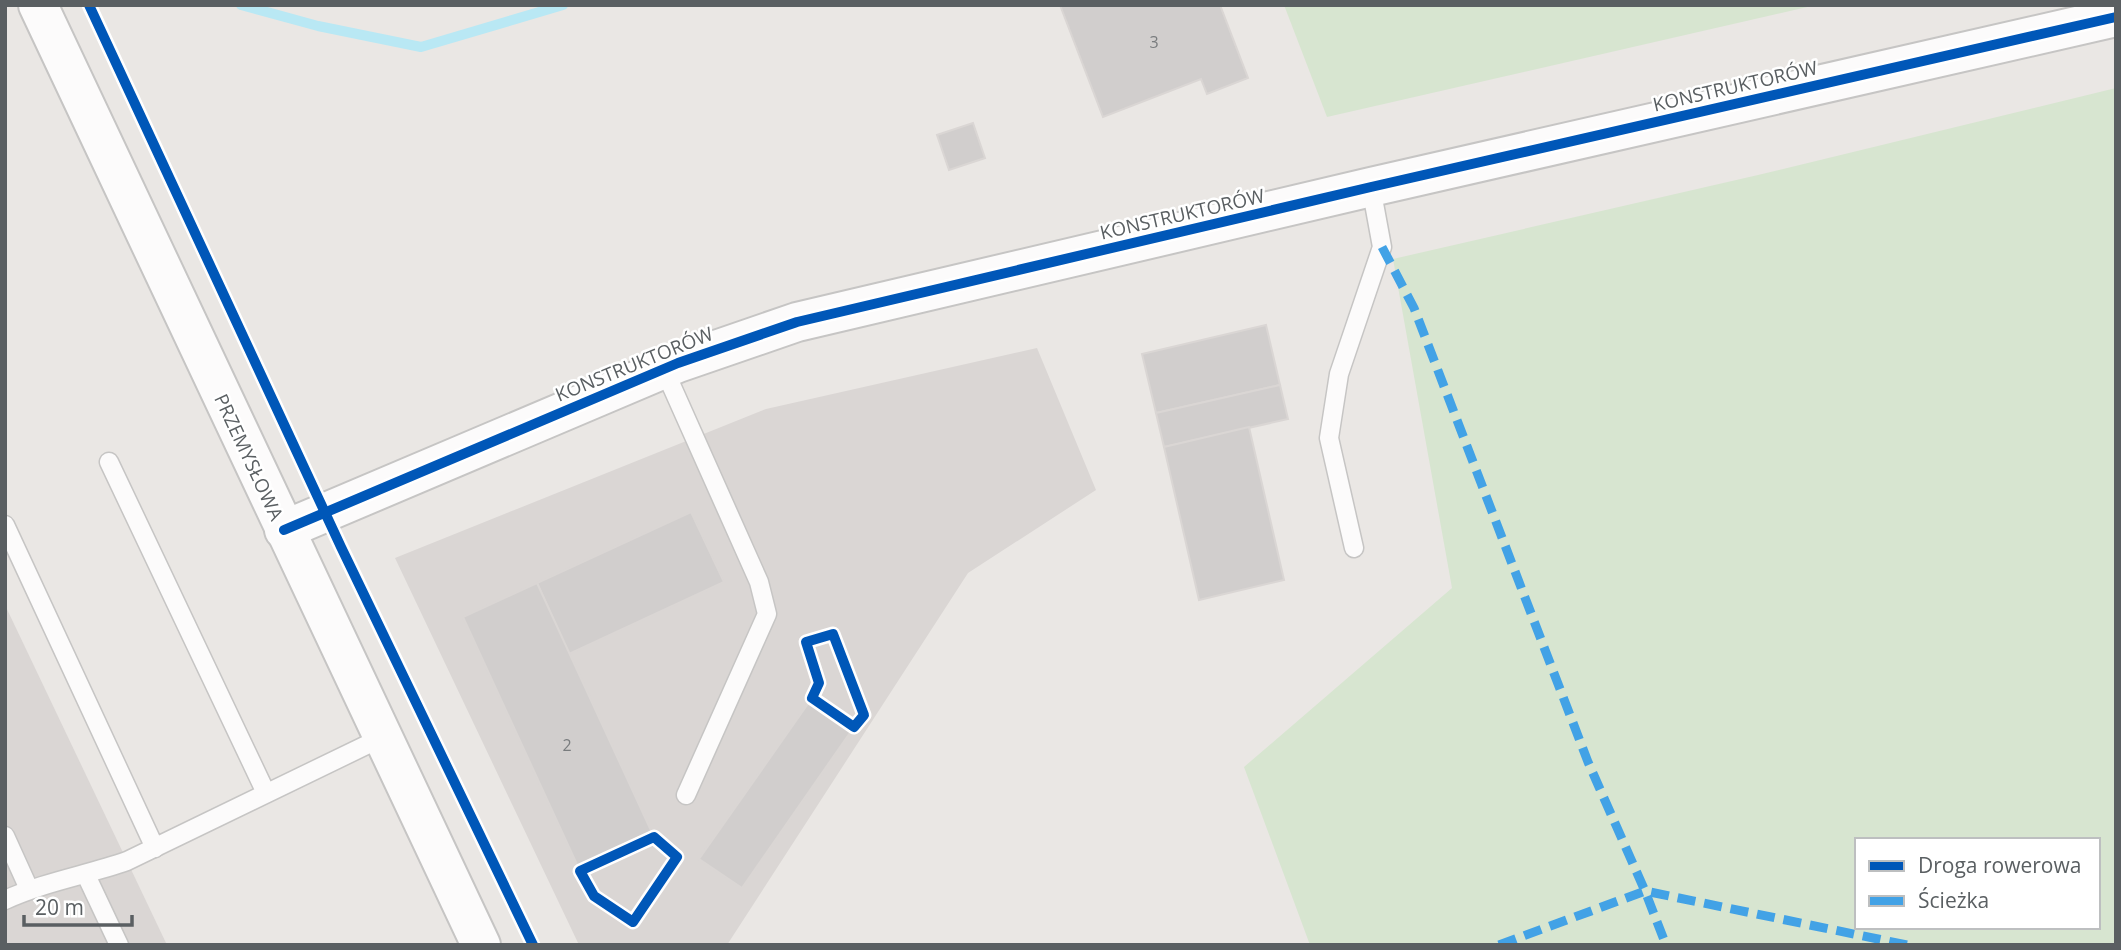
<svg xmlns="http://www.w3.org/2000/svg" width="2121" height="950" viewBox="0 0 2121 950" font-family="'Open Sans',sans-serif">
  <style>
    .industrial { fill: #dad6d4 }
    .green { fill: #d7e5d0; fill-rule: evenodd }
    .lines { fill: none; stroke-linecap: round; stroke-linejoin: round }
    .stream { stroke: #b9e8f4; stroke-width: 10 }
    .building { fill: #d1cecd; stroke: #dad6d4; stroke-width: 2 }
    .service-casing { stroke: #c6c5c4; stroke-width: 21 }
    .tertiary-casing { stroke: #c6c5c4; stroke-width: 42 }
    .service { stroke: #fcfbfb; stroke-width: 18 }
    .tertiary { stroke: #fcfbfb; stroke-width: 38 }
    .quiet { stroke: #42a2e6; stroke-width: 9; stroke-dasharray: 18 9; stroke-linecap: butt }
    .cycleway-casing { stroke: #fff; stroke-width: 15 }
    .cycleway { stroke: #0057b8; stroke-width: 10 }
    .labels { text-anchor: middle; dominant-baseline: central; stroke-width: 5; stroke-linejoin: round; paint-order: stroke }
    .number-label { font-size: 16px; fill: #797c7e }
    .street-label { font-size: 19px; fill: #5a5f62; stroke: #fff }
  </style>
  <rect width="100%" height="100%" fill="#eae7e4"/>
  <!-- industrial -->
  <g class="industrial">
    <polygon points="1037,348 1096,490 968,573 727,945 579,945 395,558 766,409"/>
    <polygon points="5,605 127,861 167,945 5,945"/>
  </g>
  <!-- green -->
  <g class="green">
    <polygon points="1284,5 1816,5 1327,117"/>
    <path d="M 2116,88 L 2116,945 L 1310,945 L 1244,767 L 1452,588 L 1393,259 L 1758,175 ZM 1857,840 L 2098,840 L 2098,927 L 1857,927 Z"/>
  </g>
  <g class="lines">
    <!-- stream -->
    <polyline class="stream" points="241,5 318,26 421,47 563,5"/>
  </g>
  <!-- building -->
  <g class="building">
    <polygon points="1060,5 1220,5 1248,78 1207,94 1201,79 1103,117"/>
    <polygon points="973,123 985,158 949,170 937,135"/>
    <polygon points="1266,325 1280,385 1156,413 1142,354"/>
    <polygon points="1280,385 1288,419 1164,447 1156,413"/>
    <polygon points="1249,427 1284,580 1199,600 1164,447"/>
    <polygon points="691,512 724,582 569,654 537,583"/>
    <polygon points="537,583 654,837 580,871 463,617"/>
    <polygon points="812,698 854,727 742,888 699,859"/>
  </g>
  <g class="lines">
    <!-- service casing -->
    <g class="service-casing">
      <g id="service">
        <polyline points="664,369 759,582 767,614 686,795"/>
        <polyline points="109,462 266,793"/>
        <polyline points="5,525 155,848"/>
        <polyline points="1354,548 1329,438 1339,374 1382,247 1371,187"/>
        <polyline points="5,836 29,889"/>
        <polyline points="86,875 119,945"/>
        <path d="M 5,900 C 44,882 87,875 127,861 L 383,737"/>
      </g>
    </g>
    <!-- tertiary casing -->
    <g class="tertiary-casing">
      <g id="tertiary">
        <polyline points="38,5 481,945"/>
        <polyline points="284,530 678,363 797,322 1371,187 2116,17"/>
      </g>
    </g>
    <!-- service -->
    <use href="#service" class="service"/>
    <!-- tertiary -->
    <use href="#tertiary" class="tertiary"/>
    <!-- quiet -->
    <g class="quiet">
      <polyline points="1382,247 1414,308 1588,762 1645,891 1666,945"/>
      <polyline points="1499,945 1645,891 1907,945"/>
    </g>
    <!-- cycleway casing -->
    <g class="cycleway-casing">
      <g id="cycleway">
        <polyline points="89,5 341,547 533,945"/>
        <polyline points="284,530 678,363 797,322 1371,187 2116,17"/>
        <polygon points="833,634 864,715 854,727 812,698 819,683 806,642"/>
        <polygon points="654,837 677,857 633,922 594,896 580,871"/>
      </g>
    </g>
    <!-- cycleway -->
    <use href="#cycleway" class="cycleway"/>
  </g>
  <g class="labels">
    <!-- number labels -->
    <g class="number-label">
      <text x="1154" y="42">3</text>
      <text x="567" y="745">2</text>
    </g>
    <!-- street labels -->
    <g class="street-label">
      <text transform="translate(1735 86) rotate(-13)">KONSTRUKTORÓW</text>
      <text transform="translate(1182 214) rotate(-13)">KONSTRUKTORÓW</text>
      <text transform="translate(634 364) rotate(-22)">KONSTRUKTORÓW</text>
      <text transform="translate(249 457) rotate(65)">PRZEMYSŁOWA</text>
    </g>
  </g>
  <!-- border -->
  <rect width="2121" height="950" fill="none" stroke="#5a5f62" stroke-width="14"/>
  <!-- legend -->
  <rect x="1855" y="838" width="245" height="91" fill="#ffffff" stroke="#bdbfc0" stroke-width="2"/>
  <rect x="1869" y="861" width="35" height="10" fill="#0057b8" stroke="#bdbfc0" stroke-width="2"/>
  <text x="1918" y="873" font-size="21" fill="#5a5f62">Droga rowerowa</text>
  <rect x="1869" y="896" width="35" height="10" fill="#42a2e6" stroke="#bdbfc0" stroke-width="2"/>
  <text x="1918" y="908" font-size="21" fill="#5a5f62">Ścieżka</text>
  <!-- scale -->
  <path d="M24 915v10h108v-10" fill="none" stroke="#5a5f62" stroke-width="3.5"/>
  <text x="35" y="915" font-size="21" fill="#5a5f62" stroke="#ffffff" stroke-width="5" paint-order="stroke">20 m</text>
</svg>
